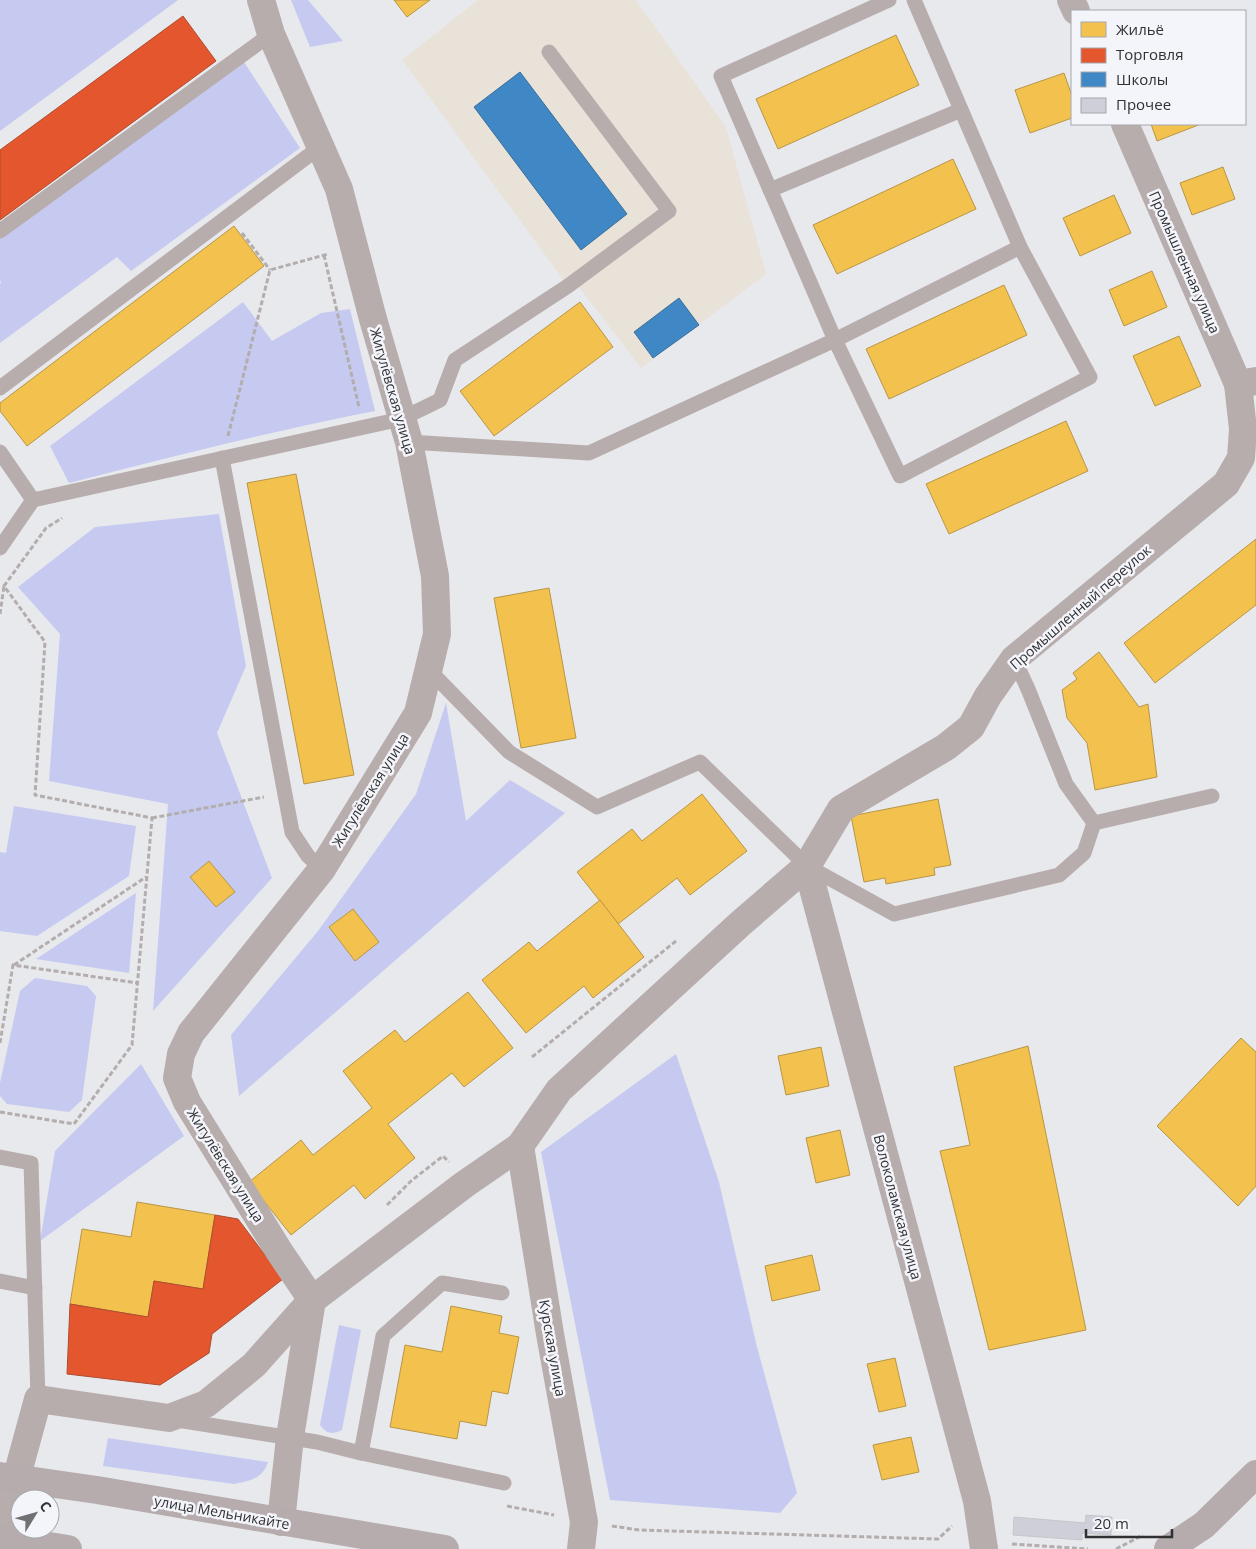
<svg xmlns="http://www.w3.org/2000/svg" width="1256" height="1549" viewBox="0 0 1256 1549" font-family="'Open Sans',sans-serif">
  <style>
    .education { fill: #e9e2d9 }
    .green { fill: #c6caf0 }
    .homes { fill: #f2c14e; stroke: #b89646 }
    .shops { fill: #e4572e; stroke: #ae4c30 }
    .schools { fill: #3f88c5; stroke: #3b6e99 }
    .building { fill: #cecfd8; stroke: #c5c6c9 }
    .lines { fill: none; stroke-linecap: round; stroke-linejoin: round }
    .path { stroke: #b3adad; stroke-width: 3; stroke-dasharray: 5 2.5; stroke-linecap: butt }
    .service { stroke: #b8adad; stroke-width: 15 }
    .minor { stroke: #b8adad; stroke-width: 28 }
    .secondary { stroke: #b6acad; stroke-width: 28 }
    .labels { text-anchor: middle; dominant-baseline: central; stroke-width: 5; stroke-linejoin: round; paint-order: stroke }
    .street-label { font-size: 14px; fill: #313133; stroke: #f4f5fb }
  </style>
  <rect width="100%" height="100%" fill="#e8e9ed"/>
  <!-- education -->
  <polygon class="education" points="478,0 636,0 726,127 766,274 641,368 578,286 568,286 402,60"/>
  <!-- green -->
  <g class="green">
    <polygon points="0,0 178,0 0,131"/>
    <polygon points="291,0 308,0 343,41 310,47"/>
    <polygon points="244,62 300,148 131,271 117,257 0,343 0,284 1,283 0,280 0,234"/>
    <path d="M 243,302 L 272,341 L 321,313 L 350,309 L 375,411 C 272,431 171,457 69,483 L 50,446 Z"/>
    <polygon points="219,514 246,666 217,733 272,878 153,1011 168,804 49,781 60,634 18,587 95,527"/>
    <polygon points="446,703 466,821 510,780 565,813 239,1096 231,1035 318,931 416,794"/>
    <polygon points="14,806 136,826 129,876 37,936 0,931 0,852 6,853"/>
    <polygon points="136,893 129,973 36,959"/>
    <polygon points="35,978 87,986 96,996 82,1100 69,1112 7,1104 0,1096 0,1083 20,991"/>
    <polygon points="676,1054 719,1182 757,1347 797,1493 780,1513 610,1500 541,1152"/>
    <polygon points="141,1064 184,1136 40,1241 55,1151"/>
    <path d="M 339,1325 L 361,1330 L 342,1430 C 332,1435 327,1434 320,1425 Z"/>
    <path d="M 108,1438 L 268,1462 C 263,1479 249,1481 234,1484 L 103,1466 Z"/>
  </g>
  <!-- homes -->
  <g class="homes">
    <polygon points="394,0 430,0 407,17"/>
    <polygon points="896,35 919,85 778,149 756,99"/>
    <polygon points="1064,73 1072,96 1072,118 1030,133 1015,90"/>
    <polygon points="1151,124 1201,124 1157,141"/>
    <polygon points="953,159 976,209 837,274 813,225"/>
    <polygon points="1223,167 1235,199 1192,215 1180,183"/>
    <polygon points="1114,195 1131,233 1080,256 1063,218"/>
    <polygon points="234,226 264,266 27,446 0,411 0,403"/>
    <polygon points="1152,271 1167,307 1124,326 1109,290"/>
    <polygon points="1004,285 1027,335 889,399 866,349"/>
    <polygon points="580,302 613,347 494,436 460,391"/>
    <polygon points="1179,336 1201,386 1155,406 1133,356"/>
    <polygon points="1066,421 1088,471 949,534 926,484"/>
    <polygon points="296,474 354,775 304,784 247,483"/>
    <polygon points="1256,539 1256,605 1155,683 1124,643"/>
    <polygon points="549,588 576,738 521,748 494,598"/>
    <polygon points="1099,652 1139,707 1148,704 1157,777 1095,790 1087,743 1067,718 1062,690 1077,679 1073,673"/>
    <polygon points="702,794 747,851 690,895 677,878 618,924 577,872 632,829 642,841"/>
    <polygon points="938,799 951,865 934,868 935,875 886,884 885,878 864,882 851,816"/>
    <polygon points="209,861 235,892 216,907 190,877"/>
    <polygon points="600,900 644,957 593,998 584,986 526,1033 482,980 529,942 537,951"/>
    <polygon points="353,909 379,942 355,961 329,927"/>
    <polygon points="468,992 513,1048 464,1087 452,1073 388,1124 415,1158 365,1199 354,1185 291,1235 249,1182 301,1140 313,1155 372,1108 343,1071 395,1030 405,1042"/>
    <polygon points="1241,1038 1256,1052 1256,1186 1238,1206 1157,1126"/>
    <polygon points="1028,1046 1086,1330 989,1350 940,1151 970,1145 954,1067"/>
    <polygon points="821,1047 829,1086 786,1095 778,1056"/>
    <polygon points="840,1130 850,1175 816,1183 806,1138"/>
    <polygon points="137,1202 215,1215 203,1289 154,1281 148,1317 70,1304 82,1229 131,1237"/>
    <polygon points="812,1255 820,1290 772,1301 765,1266"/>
    <polygon points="451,1306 502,1316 499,1333 519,1337 508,1394 492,1391 486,1426 460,1421 457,1439 390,1427 405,1345 442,1352"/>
    <polygon points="895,1358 906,1406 879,1412 867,1364"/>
    <polygon points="911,1437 919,1472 882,1480 873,1445"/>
  </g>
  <!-- shops -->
  <g class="shops">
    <polygon points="183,16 216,61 0,220 0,150"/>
    <polygon points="215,1215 238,1219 283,1279 212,1334 209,1353 160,1385 67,1374 70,1304 148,1317 154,1281 203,1289"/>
  </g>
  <!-- schools -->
  <g class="schools">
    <polygon points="520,72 627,214 581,250 474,107"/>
    <polygon points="679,298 699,325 653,358 634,332"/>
  </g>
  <!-- building -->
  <polygon class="building" points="1086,1515 1112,1517 1111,1535 1082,1533 1082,1540 1013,1535 1014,1517 1085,1523"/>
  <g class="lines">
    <!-- path -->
    <g class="path">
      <polyline points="242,233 270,270"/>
      <polyline points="324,255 359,407"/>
      <polyline points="228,436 270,270 328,254"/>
      <polyline points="0,614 4,586"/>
      <polyline points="152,818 264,797"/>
      <polyline points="14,965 146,877"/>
      <polyline points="0,1043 13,965 138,983"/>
      <polyline points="532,1057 676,941"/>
      <polyline points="0,1112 74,1124 132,1045 152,818 35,795 45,642 4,586 46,528 62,518"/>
      <polyline points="387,1205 411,1181 443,1156 449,1162"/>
      <polyline points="507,1506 554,1515"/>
      <polyline points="612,1526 639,1530 938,1539 952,1526"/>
      <polyline points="1012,1544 1088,1549"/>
      <polyline points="1116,1549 1143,1535"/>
    </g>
    <!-- service -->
    <g class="service">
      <polyline points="889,0 721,76 835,340 900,476 1090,377 1020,247 914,0"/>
      <polyline points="770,190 961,110"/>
      <polyline points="0,231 271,34"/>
      <polyline points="0,388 320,147"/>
      <polyline points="409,442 589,453 835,340 1020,247"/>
      <polyline points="0,452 33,500"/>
      <polyline points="222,458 292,832 308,856 322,869"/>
      <polyline points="0,548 33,500 401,419 440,400 455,360 568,286 669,211 549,52"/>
      <polyline points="1014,659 1028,689 1066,784 1094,823"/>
      <polyline points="428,669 509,752 597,807 700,762 807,866 894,914 1059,875 1084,853 1094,823 1212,796"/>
      <polyline points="0,1157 31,1163 38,1399"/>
      <polyline points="0,1281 35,1288"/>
      <polyline points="177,1420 317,1442 361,1453 504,1483"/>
      <polyline points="361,1453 383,1336 442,1283 502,1293"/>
    </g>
    <!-- minor -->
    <g class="minor">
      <polyline points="261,0 271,34 339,189 373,319 409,442 435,576 437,634 418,713 322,869 191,1033 181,1054 177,1078 187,1102 279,1251 312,1300 290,1437 281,1522"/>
      <polyline points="1071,0 1076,11"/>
      <polyline points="1125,124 1238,384 1256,381"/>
      <polyline points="807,866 977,1501 984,1549"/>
      <polyline points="520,1146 550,1334 584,1522 581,1549"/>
      <polyline points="0,1538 38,1399 169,1418 206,1404 254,1365 312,1300 465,1184 520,1146 559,1090 741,923 807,866 841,809 946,747 971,727 988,696 1014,659 1226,484 1241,458 1243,429 1238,384"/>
    </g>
    <!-- secondary -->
    <g class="secondary">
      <polyline points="0,1476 97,1490 445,1549"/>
      <polyline points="0,1538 68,1549"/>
      <polyline points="1168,1549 1204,1525 1256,1474"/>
    </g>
  </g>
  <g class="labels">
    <!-- street labels -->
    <g class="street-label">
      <text transform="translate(1185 262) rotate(66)">Промышленная улица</text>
      <text transform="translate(393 391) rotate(74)">Жигулёвская улица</text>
      <text transform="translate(1080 607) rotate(-41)">Промышленный переулок</text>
      <text transform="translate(370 790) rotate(-58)">Жигулёвская улица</text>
      <text transform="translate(226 1165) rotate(58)">Жигулёвская улица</text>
      <text transform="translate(898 1207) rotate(75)">Волоколамская улица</text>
      <text transform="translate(553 1348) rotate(80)">Курская улица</text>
      <text transform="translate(222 1512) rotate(10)">улица Мельникайте</text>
    </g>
  </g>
  <!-- legend -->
  <rect x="1071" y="10" width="175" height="115" fill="#f4f5fb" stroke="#a6a7ab"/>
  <rect x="1081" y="22" width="25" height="15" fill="#f2c14e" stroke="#a6a7ab"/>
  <text x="1116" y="35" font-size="15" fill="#313133">Жильё</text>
  <rect x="1081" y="48" width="25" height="15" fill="#e4572e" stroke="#a6a7ab"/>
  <text x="1116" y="60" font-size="15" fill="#313133">Торговля</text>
  <rect x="1081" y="72" width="25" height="15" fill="#3f88c5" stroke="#a6a7ab"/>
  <text x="1116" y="85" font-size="15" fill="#313133">Школы</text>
  <rect x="1081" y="98" width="25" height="15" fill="#cecfd8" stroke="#a6a7ab"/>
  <text x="1116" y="110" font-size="15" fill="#313133">Прочее</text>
  <!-- north arrow -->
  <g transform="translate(35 1514) rotate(53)"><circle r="24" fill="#f4f5fb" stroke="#a6a7ab"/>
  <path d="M0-4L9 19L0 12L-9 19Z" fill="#717174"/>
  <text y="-8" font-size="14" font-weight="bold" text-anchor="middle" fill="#313133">С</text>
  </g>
  <!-- scale -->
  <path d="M1086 1529v8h86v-8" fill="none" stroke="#313133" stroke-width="2.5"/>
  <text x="1094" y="1529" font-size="15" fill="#313133" stroke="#f4f5fb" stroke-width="4" paint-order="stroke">20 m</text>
</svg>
